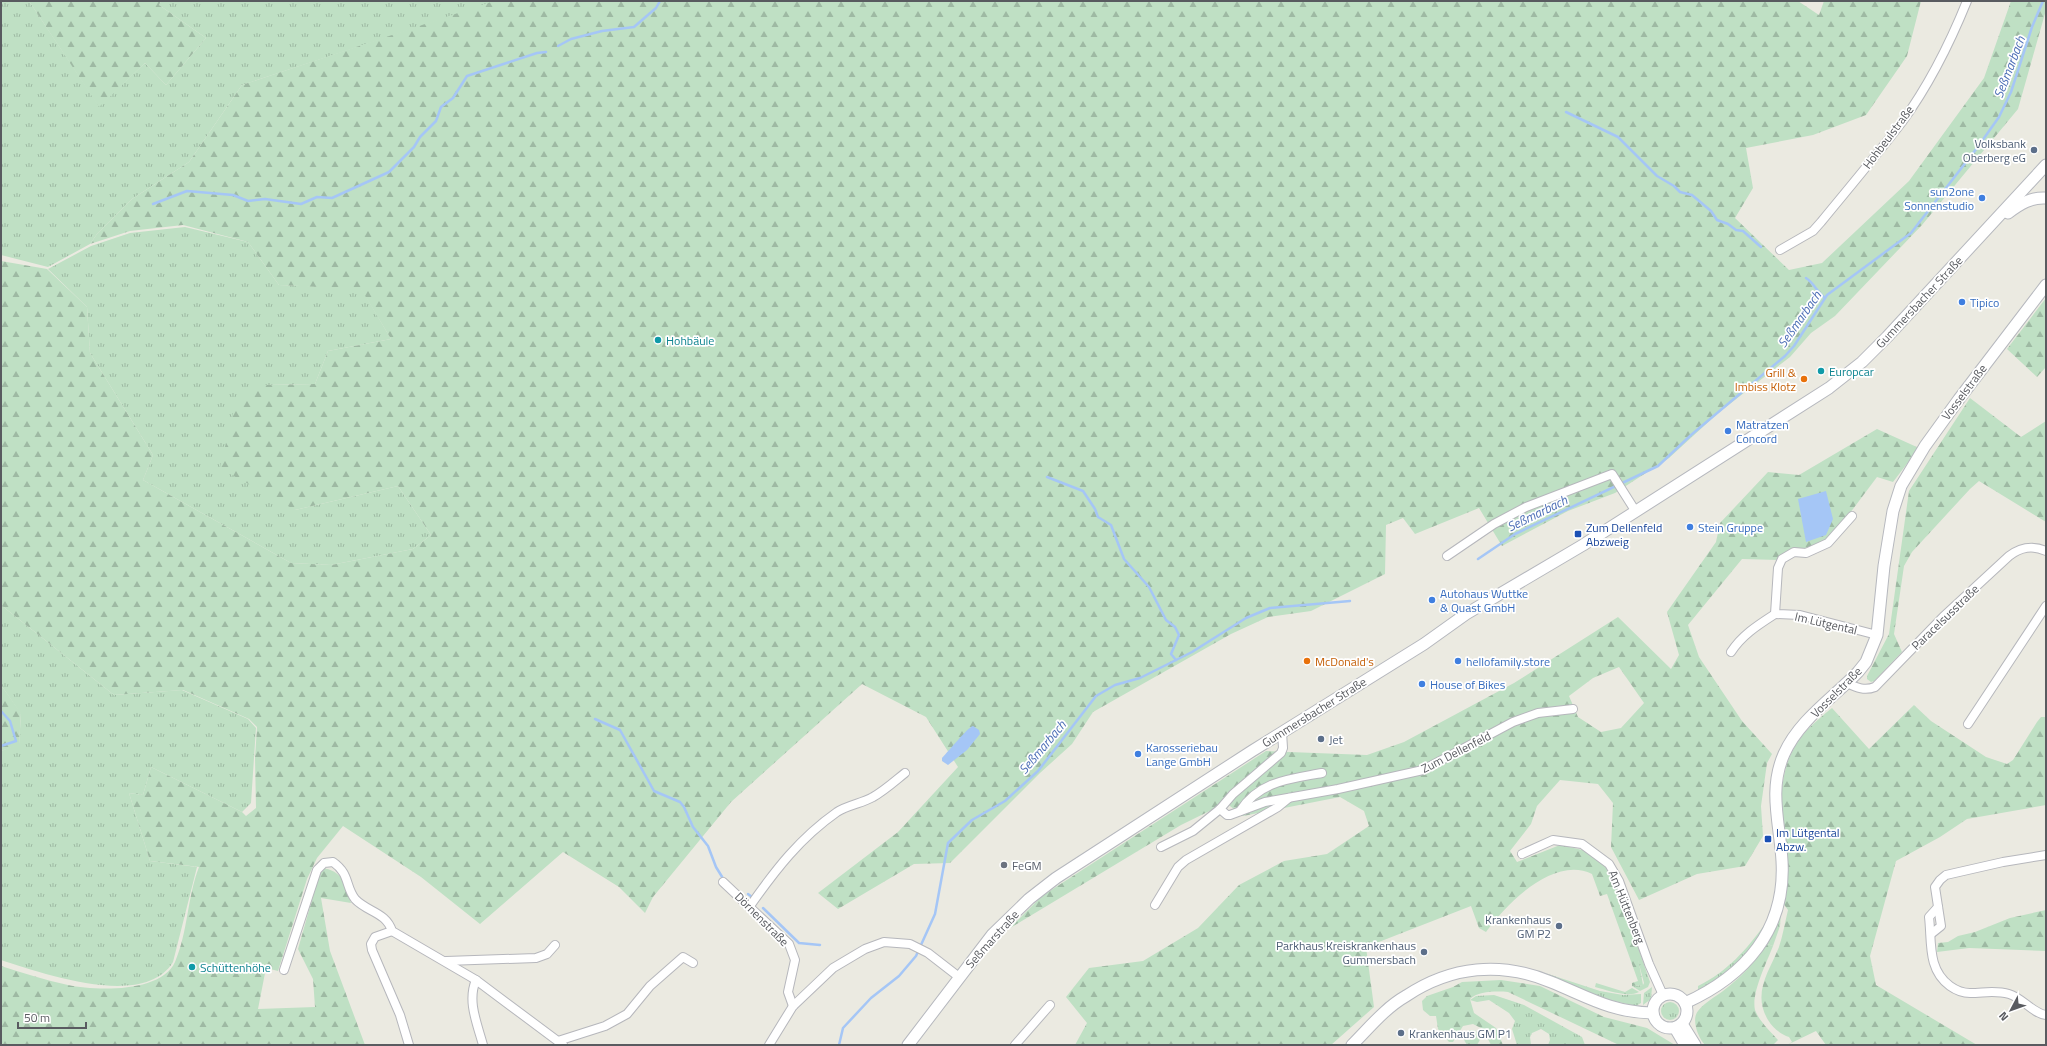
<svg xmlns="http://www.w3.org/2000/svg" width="2047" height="1046" viewBox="0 0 2047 1046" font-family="'Titillium Web',sans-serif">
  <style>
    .grass { fill: url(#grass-tufts) }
    .forest { fill: url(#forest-firs); fill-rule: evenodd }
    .water { fill: #a5c6f6 }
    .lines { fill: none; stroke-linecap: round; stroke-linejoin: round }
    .stream { stroke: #a5c6f6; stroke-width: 2.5 }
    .street-casing { stroke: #b6b7bc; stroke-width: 10 }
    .secondary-casing { stroke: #b6b8be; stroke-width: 13 }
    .street { stroke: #fff; stroke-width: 8 }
    .secondary { stroke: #fff; stroke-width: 11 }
    .service-dot { fill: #5c6f8a; stroke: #fff; stroke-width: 1.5 }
    .shop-dot { fill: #3f7fe0; stroke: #fff; stroke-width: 1.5 }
    .culture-dot { fill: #0f9aa8; stroke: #fff; stroke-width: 1.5 }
    .food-dot { fill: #e8710a; stroke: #fff; stroke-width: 1.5 }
    .transit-dot { fill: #1a4fb4; stroke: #fff; stroke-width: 1.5 }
    .worship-dot { fill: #6b7280; stroke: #fff; stroke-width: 1.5 }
    .labels { text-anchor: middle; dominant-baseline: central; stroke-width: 3.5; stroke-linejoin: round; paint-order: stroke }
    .street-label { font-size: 12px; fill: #595b60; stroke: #fff }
    .service-label { font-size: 12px; fill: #4e5e75; stroke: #fff; text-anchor: end }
    .shop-label { font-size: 12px; fill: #366cbe; stroke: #fff; text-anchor: start }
    .culture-label { font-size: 12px; fill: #0d838f; stroke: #fff; text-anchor: start }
    .food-label { font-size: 12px; fill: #c56008; stroke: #fff; text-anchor: end }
    .transit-label { font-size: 12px; fill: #164399; stroke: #fff; text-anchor: start }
    .worship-label { font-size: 12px; fill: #5b616d; stroke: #fff; text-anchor: start }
    .water-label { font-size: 13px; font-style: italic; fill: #4c6eb6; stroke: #fff }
  </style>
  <defs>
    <pattern id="grass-tufts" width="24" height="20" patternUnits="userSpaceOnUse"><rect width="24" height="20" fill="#bfe0c4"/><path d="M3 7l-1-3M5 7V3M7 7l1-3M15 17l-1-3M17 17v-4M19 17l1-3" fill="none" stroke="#9eb9a3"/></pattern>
    <pattern id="forest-firs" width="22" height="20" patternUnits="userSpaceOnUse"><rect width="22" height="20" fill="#bfe0c4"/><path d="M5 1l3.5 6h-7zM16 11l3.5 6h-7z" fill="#9eb9a3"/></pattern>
  </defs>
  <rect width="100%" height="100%" fill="#ebeae1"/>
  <!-- grass -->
  <g class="grass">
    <polygon points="1,1 29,1 99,106 145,63 166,85 206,38 159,5 161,1 494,2 242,85 189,162 132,199 97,234 90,244 48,267 1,255"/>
    <polygon points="185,227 248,242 279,285 361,288 391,339 328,351 315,384 265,385 295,510 398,486 431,535 413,549 331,565 291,563 143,480 153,455 90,353 87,307 48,269 91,246 130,233"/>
    <path d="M 1,605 L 114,695 L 182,690 L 248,719 L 256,728 L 251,803 L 242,812 L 151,767 L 143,795 L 129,793 L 150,861 L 197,867 L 173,962 C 144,1010 42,973 1,960 L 1,751 L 19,744 L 21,714 L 1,685 Z"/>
    <polygon points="1781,913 1780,926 1773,946 1767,944"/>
    <path d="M 1765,924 C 1750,954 1728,976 1698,991 L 1698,986 C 1727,972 1747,949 1765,924 Z"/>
    <polygon points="1637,944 1650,982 1648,987 1640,991 1632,986 1643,985 1644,983 1635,949"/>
    <polygon points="1545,973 1600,991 1623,995 1641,994 1641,1003 1636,1006 1601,998"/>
    <path d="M 1596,983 L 1625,992 L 1632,988 L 1639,992 C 1627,998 1607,990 1595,987 Z"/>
    <polygon points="1652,987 1651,999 1643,1005 1644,993"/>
    <polygon points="1494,995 1524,1005 1582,1037 1585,1045 1548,1045 1550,1040 1549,1034 1541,1029 1532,1033 1530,1037 1531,1045 1517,1045 1512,1029 1515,1021 1509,1013 1489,1000 1477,1002 1470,1000 1476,996"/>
    <circle cx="1670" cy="1011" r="9"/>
    <circle cx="1472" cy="1038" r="8"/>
  </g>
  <!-- forest -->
  <g class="forest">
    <polygon points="29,1 161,1 159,5 206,38 166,85 145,63 99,107"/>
    <path d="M 494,1 L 1798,1 L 1819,15 L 1824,1 L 1921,1 L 1907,56 L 1866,115 L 1813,135 L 1746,148 L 1753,188 L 1735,218 L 1789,270 L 1822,263 L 1909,181 L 1984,78 L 2011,1 L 2046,1 L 2046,10 L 2018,109 L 1922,225 L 1835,316 L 1811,333 L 1790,357 L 1717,414 L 1669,458 L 1615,493 L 1568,511 L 1502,546 L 1479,508 L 1415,534 L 1403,518 L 1386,525 L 1385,574 L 1311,611 L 1268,617 L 1231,634 L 1093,712 L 1072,744 L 1040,773 L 950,863 L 914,864 L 838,909 L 818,893 L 898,832 L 958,767 L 926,717 L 862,684 L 731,802 L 653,897 L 645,913 L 619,887 L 563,852 L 480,924 L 421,877 L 343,826 L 317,858 L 307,879 L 278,971 L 266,968 L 258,1009 L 315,1007 L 313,979 L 298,949 L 321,868 C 343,870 346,885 351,903 L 321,898 L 330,951 L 365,1045 L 1,1045 L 1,966 C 23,973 45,980 68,985 C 96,991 161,993 175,962 C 188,932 187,898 199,867 L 150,861 L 129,793 L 143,795 L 151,767 L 242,812 L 246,816 L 256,808 L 255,758 L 257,727 L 249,719 L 183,690 L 114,695 L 1,605 L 1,261 L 47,269 L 87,307 L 90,353 L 153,455 L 143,480 L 291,563 L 331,565 L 413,549 L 431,535 L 398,486 L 295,510 L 220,468 L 234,409 L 265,385 L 315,384 L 328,351 L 391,339 L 361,289 L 279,285 L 248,242 L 183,225 L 130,231 L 90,244 L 97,234 L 132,199 L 189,162 L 242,85 Z"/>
    <polygon points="2046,298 2046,367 2037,377 2007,349"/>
    <polygon points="1970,398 2021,437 2046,421 2046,522 1979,481 1970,489 1912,552 1904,566 1894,634 1902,652 1874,681 1871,682 1867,679 1867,676 1889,634 1909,491"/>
    <path d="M 1877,429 L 1919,448 L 1893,482 L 1877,477 L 1850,513 L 1827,540 L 1805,549 L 1792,550 L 1778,560 L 1742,559 L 1688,625 L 1699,657 L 1742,721 L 1772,754 L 1767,763 L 1761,806 L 1763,836 L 1745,866 L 1697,874 L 1639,900 L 1611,847 L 1613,803 L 1598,784 L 1560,780 L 1537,806 L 1531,824 L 1510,851 L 1517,862 L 1560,845 L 1587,851 L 1605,865 L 1613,875 L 1633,931 L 1643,985 L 1632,986 L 1632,983 L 1638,981 L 1607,894 L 1600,896 L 1592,874 C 1554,855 1506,904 1486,932 L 1479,928 L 1471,906 L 1366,947 L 1374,1007 L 1331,1045 L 1075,1045 L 1087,1023 L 1066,997 L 1089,968 L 1143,961 L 1198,928 L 1239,885 L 1284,861 L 1327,854 L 1369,826 L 1364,811 L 1340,797 L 1243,816 L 1226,803 L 1181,825 L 1010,928 L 1042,896 L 1266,751 L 1367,755 L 1404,742 L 1514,683 L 1618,617 L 1671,669 L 1679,655 L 1667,612 L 1716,542 L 1720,523 L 1768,472 L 1799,475 ZM 1619,667 L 1644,703 L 1621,728 L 1601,732 L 1578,717 L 1569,696 L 1593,678 Z"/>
    <polygon points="1,685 21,713 19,745 1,751"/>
    <path d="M 1914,705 L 1931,721 L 1986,757 L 2007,764 L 2013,760 L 2037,722 L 2041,717 L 2046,717 L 2046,805 L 1967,819 L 1940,837 L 1896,861 L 1870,956 L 1876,985 L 1977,1045 L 1826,1045 L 1816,1031 L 1787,1045 L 1792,1042 L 1789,1037 C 1780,1034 1773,1028 1768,1020 C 1752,993 1769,972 1779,947 C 1783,935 1785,922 1788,910 L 1783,903 C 1782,861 1773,788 1792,752 C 1801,733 1816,721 1832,708 L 1869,749 Z"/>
    <polygon points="2046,910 2046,951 1969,948 1937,952 1938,943 1948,942 1958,936 1975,932 2010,918"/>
    <path d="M 1767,944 L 1773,946 C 1767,962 1751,993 1755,1010 C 1759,1021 1770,1031 1778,1040 L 1773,1045 L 1705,1045 C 1698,1038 1691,1019 1698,1011 C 1704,1003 1715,997 1723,991 C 1740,978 1755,963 1767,944 Z"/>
    <path d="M 1501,980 L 1540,986 L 1604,1017 L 1647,1028 L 1675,1045 L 1619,1045 L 1508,992 C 1497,991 1478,991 1470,999 L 1474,1013 L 1496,1028 L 1503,1045 L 1491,1045 L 1483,1029 L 1473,1024 L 1463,1026 L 1453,1042 L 1449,1042 L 1438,1029 L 1436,1016 L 1430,1016 L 1423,1010 L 1422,1001 L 1427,996 L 1453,987 L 1462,982 Z"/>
  </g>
  <!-- water -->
  <g class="water">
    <polygon points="1826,491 1833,519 1826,535 1806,542 1798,499"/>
    <path d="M 973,726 L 979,730 L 980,734 L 967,750 L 948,765 L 942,761 L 942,758 C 949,751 967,728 973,726 Z"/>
  </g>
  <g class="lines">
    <!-- stream -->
    <g class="stream">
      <polyline points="558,46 571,39 602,31 634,27 656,8 660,1"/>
      <polyline points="1566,112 1618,137 1657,176 1674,186 1680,192 1692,195 1711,211 1717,220 1728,224 1736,230 1743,231 1761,247"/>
      <polyline points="153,204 187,191 233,195 248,201 265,199 301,204 317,197 332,198 389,172 414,147 420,137 436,121 441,107 453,98 467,76 537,53 546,52"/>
      <path d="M 1806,278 C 1814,283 1817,292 1825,298"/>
      <polyline points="1047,477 1083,491 1095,509 1098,517 1111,525 1124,559 1149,587 1166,620 1175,627 1179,635 1171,654 1176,660"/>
      <polyline points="1478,559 1515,534 1658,466 1691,435 1785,356 1794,346 1827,295 1911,233 1977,148 1999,117 2011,92 2032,27 2043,1"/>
      <polyline points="1,711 10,721 16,741 1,746"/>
      <polyline points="595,719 620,730 654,791 680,802 684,807 693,827 708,846 716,867 724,880"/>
      <polyline points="748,894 752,897"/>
      <polyline points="763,908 799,943 820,945"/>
      <polyline points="839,1045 843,1028 871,998 899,976 916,956 935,914 948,843 972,820 1005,801 1038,771 1096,696 1115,685 1140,678 1192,652 1246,618 1270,608 1350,601"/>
    </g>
    <!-- street casing -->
    <g class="street-casing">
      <g id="street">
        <path d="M 1780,250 L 1813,231 L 1821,222 C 1848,189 1876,156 1902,122 C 1929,85 1950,43 1967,1"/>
        <polyline points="1852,516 1828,543 1806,553 1794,552 1782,559 1778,568 1775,614 1800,615 1877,635"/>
        <polyline points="1447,556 1494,524 1526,507 1612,474 1636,512"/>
        <path d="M 1731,652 C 1742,635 1758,625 1775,614"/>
        <path d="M 1847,683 C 1857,688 1865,691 1875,687 L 1943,617 L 2009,556 C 2021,547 2032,545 2046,551"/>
        <polyline points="1968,724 2046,606"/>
        <polyline points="1220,809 1227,815 1230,815 1265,802 1338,789 1423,770 1513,722 1538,713 1573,709"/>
        <path d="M 1240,811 C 1259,781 1290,779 1322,773"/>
        <polyline points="1161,847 1193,831 1220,809 1233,794 1281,753 1283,748 1282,732"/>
        <polyline points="1522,854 1553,840 1582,844 1609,864 1619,881 1649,964 1663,995"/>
        <polyline points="723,882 789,944 795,960 788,992 793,1006"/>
        <polyline points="1155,905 1178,867 1186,860 1278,807 1289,798"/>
        <path d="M 750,906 C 776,869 800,838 837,812 C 848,805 863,803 873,797 C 884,791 895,781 905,773"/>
        <path d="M 1938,907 L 1929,917 C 1932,942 1927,969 1950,986 C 1957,991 1962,993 1970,993 C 1984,993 1995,990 2009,994 C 2023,998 2032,1013 2046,1015"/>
        <polyline points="392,931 375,937 371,944 372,950 400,1015 409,1045"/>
        <polyline points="1931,934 1941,926 1935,887 1940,880 1946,875 2003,862 2046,855"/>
        <polyline points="446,961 536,958 547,954 555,945"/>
        <path d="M 284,970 L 317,870 L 324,863 L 333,862 C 350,874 345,886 355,899 C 367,912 386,912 392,931 L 476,980 L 563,1045"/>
        <path d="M 476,980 C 467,1001 477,1023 483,1045"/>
        <polyline points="558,1041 605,1026 627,1014 650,986 683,957 693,963"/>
        <polyline points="769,1045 793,1006 833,968 865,949 884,942 910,944 928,953 959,977"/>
        <polyline points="1015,1045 1050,1005"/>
      </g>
    </g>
    <!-- secondary casing -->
    <g class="secondary-casing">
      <g id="secondary">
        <path d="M 2008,213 C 2020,204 2031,197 2046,198"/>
        <circle cx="1670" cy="1011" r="17"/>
        <path d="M 1685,1003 C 1745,976 1786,930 1782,861 C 1780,824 1768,790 1784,754 C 1799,720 1833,698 1858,672 L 1866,662 L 1877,635 L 1884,566 L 1893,511 L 1901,486 L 1925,446 L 1959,399 L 2046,285"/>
        <polyline points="1682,1024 1695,1045"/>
        <polyline points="1675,1028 1685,1045"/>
        <polyline points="908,1045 992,935 1029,899 1056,878 1252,751 1424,644 1466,614 1583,545 1829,388 1862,362 1887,337 2046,165"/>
        <path d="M 1352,1045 C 1369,1028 1385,1008 1406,996 C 1451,966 1501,961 1551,982 C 1588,997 1611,1012 1652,1013"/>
      </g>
    </g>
    <!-- street -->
    <use href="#street" class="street"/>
    <!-- secondary -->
    <use href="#secondary" class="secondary"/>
  </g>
  <!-- markers -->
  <g class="service-dot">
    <circle cx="2034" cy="150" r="4"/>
    <circle cx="1321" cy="739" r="4"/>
    <circle cx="1559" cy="926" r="4"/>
    <circle cx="1424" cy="952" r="4"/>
    <circle cx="1401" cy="1033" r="4"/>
  </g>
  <g class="shop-dot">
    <circle cx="1982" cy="198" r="4"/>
    <circle cx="1962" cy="302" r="4"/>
    <circle cx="1728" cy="431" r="4"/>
    <circle cx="1690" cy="527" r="4"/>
    <circle cx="1432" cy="600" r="4"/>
    <circle cx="1458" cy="661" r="4"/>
    <circle cx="1422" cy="684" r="4"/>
    <circle cx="1138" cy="754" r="4"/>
  </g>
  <g class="culture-dot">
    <circle cx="658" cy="340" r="4"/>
    <circle cx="1821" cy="371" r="4"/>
    <circle cx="192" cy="967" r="4"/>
  </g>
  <g class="food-dot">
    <circle cx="1804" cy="379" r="4"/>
    <circle cx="1307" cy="661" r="4"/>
  </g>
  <g class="transit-dot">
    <rect x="1574" y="530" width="8" height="8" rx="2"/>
    <rect x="1764" y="835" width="8" height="8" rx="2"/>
  </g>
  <circle class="worship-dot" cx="1004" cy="865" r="4"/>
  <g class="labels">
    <!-- street labels -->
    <g class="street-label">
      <text transform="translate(1888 137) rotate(-53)">Hohbeulstraße</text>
      <text transform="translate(1919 302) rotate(-47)">Gummersbacher Straße</text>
      <text transform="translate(1964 392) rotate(-53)">Vosselstraße</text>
      <text transform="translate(1945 617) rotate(-44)">Paracelsusstraße</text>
      <text transform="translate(1826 623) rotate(13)">Im Lütgental</text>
      <text transform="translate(1836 692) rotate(-45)">Vosselstraße</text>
      <text transform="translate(1314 712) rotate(-32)">Gummersbacher Straße</text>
      <text transform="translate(1456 752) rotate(-27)">Zum Dellenfeld</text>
      <text transform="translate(1627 907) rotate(68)">Am Hüttenberg</text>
      <text transform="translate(762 919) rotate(45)">Dörnenstraße</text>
      <text transform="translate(992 939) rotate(-48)">Seßmarstraße</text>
    </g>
    <!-- service labels -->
    <g class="service-label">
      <text x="2026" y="143">Volksbank<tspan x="2026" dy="14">Oberberg eG</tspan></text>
      <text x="1329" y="739" text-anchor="start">Jet</text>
      <text x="1551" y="919">Krankenhaus<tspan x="1551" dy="14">GM P2</tspan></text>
      <text x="1416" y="945">Parkhaus Kreiskrankenhaus<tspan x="1416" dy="14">Gummersbach</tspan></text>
      <text x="1409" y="1033" text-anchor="start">Krankenhaus GM P1</text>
    </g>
    <!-- shop labels -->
    <g class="shop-label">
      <text x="1974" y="191" text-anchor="end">sun2one<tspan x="1974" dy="14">Sonnenstudio</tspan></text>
      <text x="1970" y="302">Tipico</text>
      <text x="1736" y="424">Matratzen<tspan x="1736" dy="14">Concord</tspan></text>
      <text x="1698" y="527">Stein Gruppe</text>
      <text x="1440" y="593">Autohaus Wuttke<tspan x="1440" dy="14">&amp; Quast GmbH</tspan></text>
      <text x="1466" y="661">hellofamily.store</text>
      <text x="1430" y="684">House of Bikes</text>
      <text x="1146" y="747">Karosseriebau<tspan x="1146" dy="14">Lange GmbH</tspan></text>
    </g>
    <!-- culture labels -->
    <g class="culture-label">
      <text x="666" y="340">Hohbäule</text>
      <text x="1829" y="371">Europcar</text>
      <text x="200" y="967">Schüttenhöhe</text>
    </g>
    <!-- food labels -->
    <g class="food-label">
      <text x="1796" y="372">Grill &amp;<tspan x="1796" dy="14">Imbiss Klotz</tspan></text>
      <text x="1315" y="661" text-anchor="start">McDonald's</text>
    </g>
    <!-- transit labels -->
    <g class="transit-label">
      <text x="1586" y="527">Zum Dellenfeld<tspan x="1586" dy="14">Abzweig</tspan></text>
      <text x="1776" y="832">Im Lütgental<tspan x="1776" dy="14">Abzw.</tspan></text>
    </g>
    <!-- worship labels -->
    <g class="worship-label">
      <text x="1012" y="865">FeGM</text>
    </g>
    <!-- water labels -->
    <g class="water-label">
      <text transform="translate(2009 67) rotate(-69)">Seßmarbach</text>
      <text transform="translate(1799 319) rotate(-55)">Seßmarbach</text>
      <text transform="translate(1537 513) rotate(-26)">Seßmarbach</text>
      <text transform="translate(1042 747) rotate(-50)">Seßmarbach</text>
    </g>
  </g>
  <!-- border -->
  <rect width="2047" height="1046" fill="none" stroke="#595b60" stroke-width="4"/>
  <!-- north arrow -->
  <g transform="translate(2011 1010) rotate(229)" stroke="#ffffff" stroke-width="3" paint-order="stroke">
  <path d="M0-3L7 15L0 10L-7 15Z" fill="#595b60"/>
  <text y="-6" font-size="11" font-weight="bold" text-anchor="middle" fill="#595b60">N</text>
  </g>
  <!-- scale -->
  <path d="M18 1022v6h68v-6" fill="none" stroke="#595b60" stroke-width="2"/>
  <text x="24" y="1022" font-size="12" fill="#595b60" stroke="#ffffff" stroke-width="3" paint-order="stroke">50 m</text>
</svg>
